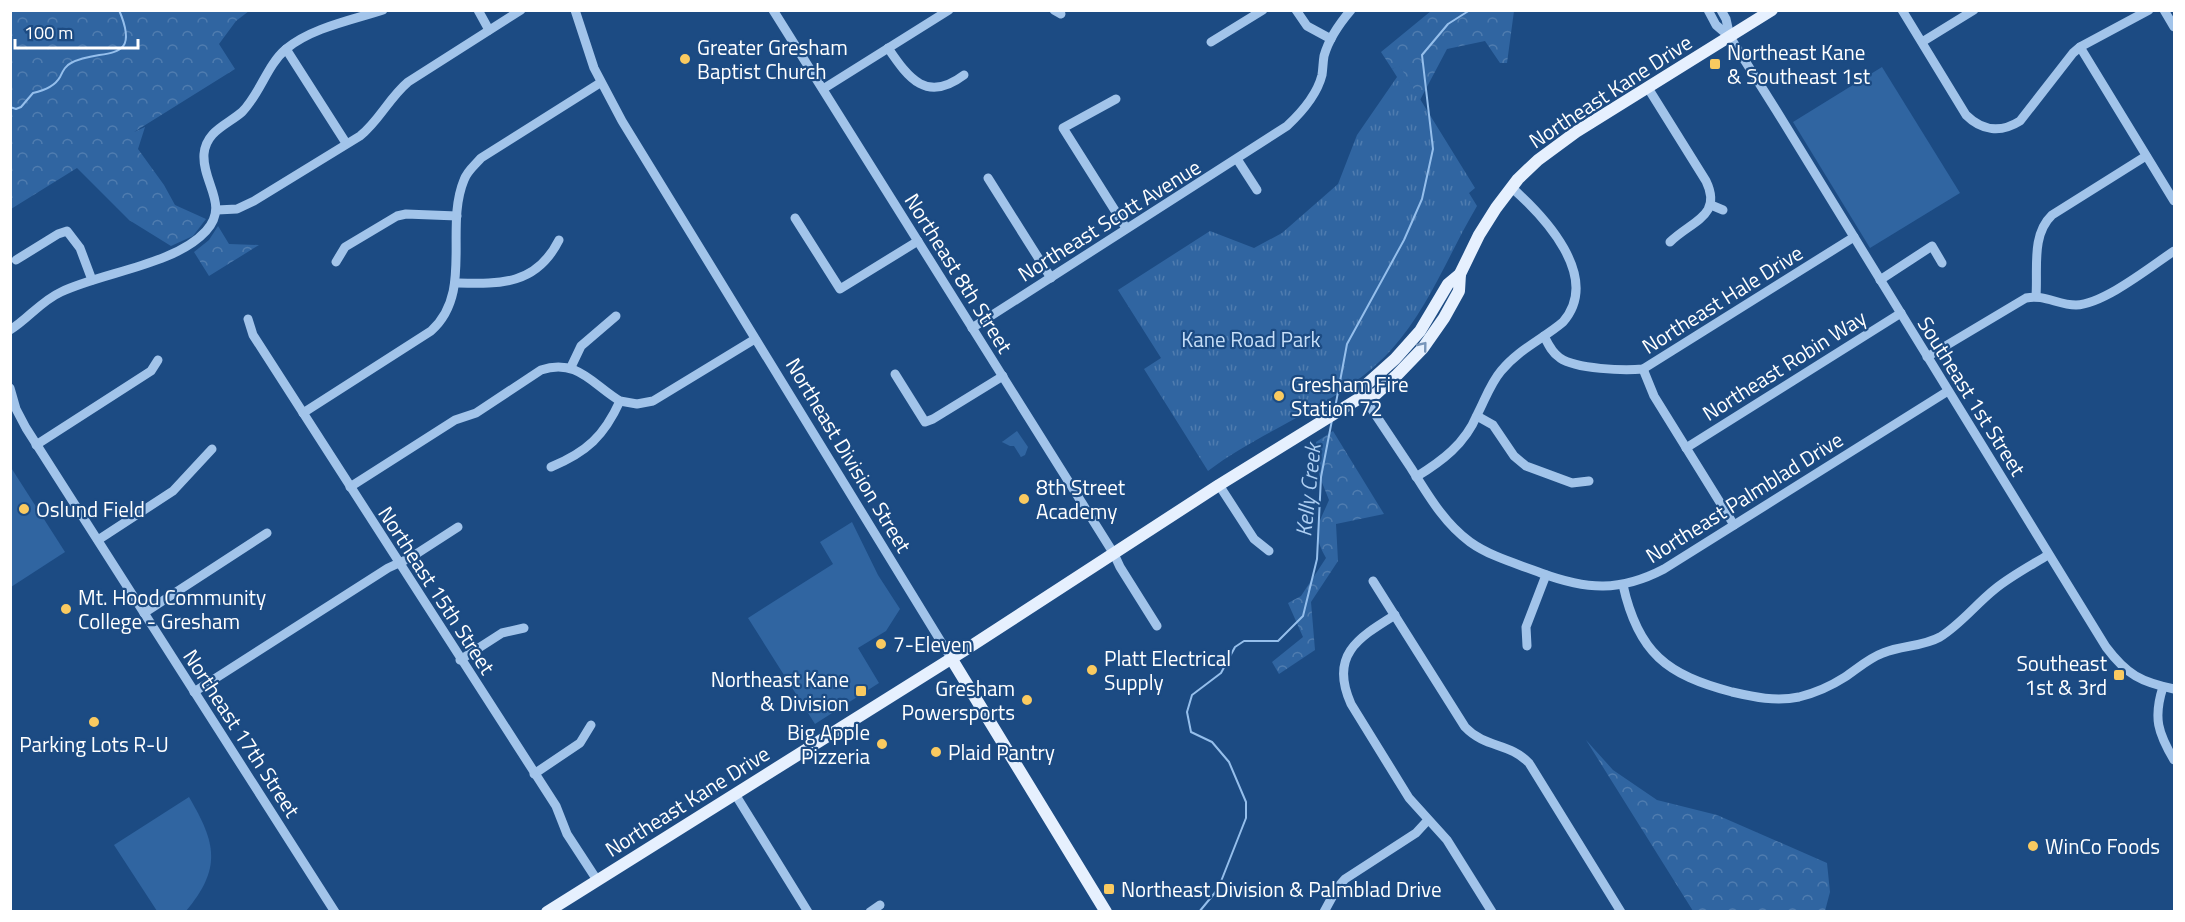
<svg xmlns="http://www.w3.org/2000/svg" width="2185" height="922" viewBox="0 0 2185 922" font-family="'Titillium Web',sans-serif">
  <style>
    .grass { fill: #3065a1 }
    .forest { fill: url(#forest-crowns) }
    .park { fill: url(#park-tufts) }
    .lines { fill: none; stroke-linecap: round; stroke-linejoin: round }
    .stream { stroke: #95bfec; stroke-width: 2 }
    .minor { stroke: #a2c4ea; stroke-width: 9 }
    .major { stroke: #e6f0fe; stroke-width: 12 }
    .oneway { stroke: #7795ba }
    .poi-dot { fill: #faca60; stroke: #1c4b83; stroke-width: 2 }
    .labels { text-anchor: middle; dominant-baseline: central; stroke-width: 4.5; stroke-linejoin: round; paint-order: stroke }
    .poi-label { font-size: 21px; fill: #fff; stroke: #1c4b83; text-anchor: start }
    .street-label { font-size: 21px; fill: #fff; stroke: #1c4b83 }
    .park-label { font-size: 21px; fill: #c6def7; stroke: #1c4b83 }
    .water-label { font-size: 22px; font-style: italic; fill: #adcef2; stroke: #1c4b83 }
  </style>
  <defs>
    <pattern id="forest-crowns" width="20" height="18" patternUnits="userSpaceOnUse" patternTransform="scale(1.5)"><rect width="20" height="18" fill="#3065a1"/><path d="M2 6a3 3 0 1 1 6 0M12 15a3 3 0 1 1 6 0" fill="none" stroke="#4f7caf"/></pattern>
    <pattern id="park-tufts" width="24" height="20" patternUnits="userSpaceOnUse" patternTransform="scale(1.5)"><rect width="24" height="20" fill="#3065a1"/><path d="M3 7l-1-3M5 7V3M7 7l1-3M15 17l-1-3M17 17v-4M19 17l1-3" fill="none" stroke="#4f7caf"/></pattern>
  </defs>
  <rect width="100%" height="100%" fill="#1c4b83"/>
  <!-- grass -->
  <g class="grass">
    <polygon points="1882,67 1960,193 1870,248 1793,122"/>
    <polygon points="10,466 65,552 11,587 10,586"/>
    <polygon points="852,522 878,575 900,609 886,631 858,648 879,683 815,724 748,618 833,564 820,542"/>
    <path d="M 189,797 C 216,843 222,868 186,911 L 157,911 L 114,845 Z"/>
  </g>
  <!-- forest -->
  <g class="forest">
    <polygon points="11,10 249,11 236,21 219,44 235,69 134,132 145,127 138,149 164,185 175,205 206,219 193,236 171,246 129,220 77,168 11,209"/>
    <polygon points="1431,11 1514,11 1507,63 1500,63 1485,41 1447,49 1420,100 1399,66 1392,69 1381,52"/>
    <polygon points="218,226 229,244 259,245 209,276 194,252 209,240"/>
    <path d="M 1333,431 L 1384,514 L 1336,524 L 1338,561 L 1311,602 L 1315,650 L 1279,674 L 1272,662 L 1303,637 L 1288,603 L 1301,596 L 1326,558 C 1311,531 1318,526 1329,500 L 1319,475 L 1316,442 Z"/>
    <polygon points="1586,740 1613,770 1657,800 1717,815 1827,863 1830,892 1825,911 1693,911"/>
  </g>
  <!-- park -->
  <g class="park">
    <path d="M 1399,65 L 1475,188 L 1469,193 L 1477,206 C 1448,255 1429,308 1391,350 C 1341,405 1266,427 1208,471 L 1144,369 L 1161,358 L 1118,290 L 1210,231 L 1254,248 L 1282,233 L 1338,184 L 1357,135 L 1397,77 L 1392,69 Z"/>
    <polygon points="1017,431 1028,447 1025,455 1021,457 1014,446 1010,446 1002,442"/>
  </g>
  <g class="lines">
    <!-- stream -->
    <g class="stream">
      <path d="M 10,107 L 16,109 L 21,107 L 33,93 C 42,91 55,86 60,77 C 63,71 65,66 71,63 C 101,47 143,66 119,10"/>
      <polyline points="1335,408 1347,344 1404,240 1422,199 1433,149 1422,55 1448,24 1470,10"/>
      <polyline points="1199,912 1218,889 1246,818 1246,802 1229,762 1212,742 1191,732 1187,712 1192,695 1221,673 1235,647 1244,641 1278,641 1303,616 1317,559 1321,477 1332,420"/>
    </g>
    <!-- minor -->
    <g class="minor">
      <polyline points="478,10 489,30"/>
      <polyline points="575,10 594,68 622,121 951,658"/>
      <polyline points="773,10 1114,554 1120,567 1157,626"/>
      <polyline points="1054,10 1061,14"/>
      <polyline points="1296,10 1307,26 1331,39"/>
      <path d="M 1708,10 L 1716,25 L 1730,37 L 1776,110 L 2106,647 C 2127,675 2141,682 2174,689"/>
      <polyline points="1721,10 1726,19 1730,37"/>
      <path d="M 1902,10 L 1966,115 C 1982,131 2001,133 2020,121 L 2073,53 L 2080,47 L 2149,10"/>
      <polyline points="2164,10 2174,27"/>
      <polyline points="1211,42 1263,10"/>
      <polyline points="1922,42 1974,10"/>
      <polyline points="2080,47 2174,201"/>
      <path d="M 888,48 C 909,79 927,103 964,75"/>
      <polyline points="286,49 346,143"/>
      <path d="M 1648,88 L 1706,181 C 1723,216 1691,221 1670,242"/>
      <polyline points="823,89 949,10"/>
      <polyline points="1116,99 1063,128 1126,228"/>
      <polyline points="1237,159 1257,190"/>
      <polyline points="988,178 1051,278"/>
      <polyline points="1711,205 1723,210"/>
      <path d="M 217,210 L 237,209 L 254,201 L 360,136 C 379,121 389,98 408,82 L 521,10"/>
      <polyline points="795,218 840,289 918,241"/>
      <polyline points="16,260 58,234 67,231 80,248 92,280"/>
      <polyline points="336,262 345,247 397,216 406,214 457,216"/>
      <polyline points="1880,280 1932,246 1942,263"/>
      <path d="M 455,283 C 499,284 536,286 559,240"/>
      <path d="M 2036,296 C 2038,269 2031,235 2052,215 L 2146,156"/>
      <polyline points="248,319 253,335 556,806 567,834 597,880"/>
      <path d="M 972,328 L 1287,126 C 1302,112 1317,95 1322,75 C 1323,68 1323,62 1324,56 C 1329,38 1339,24 1351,10"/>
      <path d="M 10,330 C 28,319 41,301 61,292 C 103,272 175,265 206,231 C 230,205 202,183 204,154 C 206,131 227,125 242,112 C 260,94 267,65 286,49 C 311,28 352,20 383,10"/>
      <path d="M 1544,336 C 1548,344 1552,353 1560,358 C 1576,369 1624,371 1643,369 L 1854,237"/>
      <path d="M 1927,357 L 2026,298 C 2044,294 2058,305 2076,305 C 2104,304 2150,267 2174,251"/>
      <polyline points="571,367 581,346 616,316"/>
      <polyline points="1643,369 1654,396 1734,525"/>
      <polyline points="895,374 925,422 933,419 1003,376"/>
      <polyline points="10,388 16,409 26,428 335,912"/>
      <path d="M 1363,396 C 1379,420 1395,444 1411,468 C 1428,495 1444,523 1470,542 C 1491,557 1518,564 1541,573 C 1587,590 1620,592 1664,569 L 1948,391"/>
      <path d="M 303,413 L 431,331 C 474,293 444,228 464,180 C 467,171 475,165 481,158 L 600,83"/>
      <polyline points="1477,416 1493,425 1514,456 1526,466 1572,483 1589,481"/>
      <polyline points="36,445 151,371 158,360"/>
      <polyline points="1686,448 1901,313"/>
      <path d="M 551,467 C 587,452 604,436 620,401"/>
      <path d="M 1416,477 C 1442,461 1465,444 1477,415 C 1485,400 1490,384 1501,371 C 1519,349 1543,339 1563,322 C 1602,277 1544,216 1511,187"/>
      <polyline points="1219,485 1254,539 1269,551"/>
      <path d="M 350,487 L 455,420 L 476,413 L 541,370 C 577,358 592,384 620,401 L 637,404 L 653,401 L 755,339"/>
      <polyline points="98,540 173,491 212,449"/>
      <path d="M 1373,581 L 1465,727 C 1486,749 1509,742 1529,763 L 1621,912"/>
      <path d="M 1623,585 C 1638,653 1667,675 1732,692 C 1754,697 1776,702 1799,697 C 1815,693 1831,686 1845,677 C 1857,669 1869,658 1883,653 C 1902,645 1922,647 1940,637 C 1961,624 1976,604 1995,589 C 2011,576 2030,566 2048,555"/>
      <polyline points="144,613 267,533"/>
      <path d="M 1395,615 C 1358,638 1329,655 1351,704 L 1409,798 L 1447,840 L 1492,912"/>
      <polyline points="1527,646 1526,627 1546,575"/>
      <polyline points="460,660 502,633 524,628"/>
      <path d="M 2163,687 C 2153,718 2158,733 2174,760"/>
      <polyline points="194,692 388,568 410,558 458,527"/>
      <polyline points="534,774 580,743 591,725"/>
      <polyline points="735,794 808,912"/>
      <polyline points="870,912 880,905"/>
      <polyline points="1324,912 1337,888 1345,879 1416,833 1428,820"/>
    </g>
    <!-- major -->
    <g class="major">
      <polyline points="1363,396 1367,384 1395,359 1420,331 1448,284 1460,274 1479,235 1496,208 1518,179 1538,160 1576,132 1772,10"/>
      <polyline points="951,658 1106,912"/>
      <polyline points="547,912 965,650 1219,485 1363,396 1376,394 1397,375 1423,348 1444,318 1459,291 1460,274"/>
    </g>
  </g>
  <!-- one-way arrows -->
  <defs><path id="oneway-chevron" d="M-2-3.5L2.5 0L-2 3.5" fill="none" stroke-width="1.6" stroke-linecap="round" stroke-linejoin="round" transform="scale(1.5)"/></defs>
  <use class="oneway" href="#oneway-chevron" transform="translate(1423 346) rotate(-51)"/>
  <!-- markers -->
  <g class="poi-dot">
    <circle cx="685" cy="59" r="6"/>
    <rect x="1709" y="58" width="12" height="12" rx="3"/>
    <circle cx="1279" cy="396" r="6"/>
    <circle cx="1024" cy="499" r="6"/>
    <circle cx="24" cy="509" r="6"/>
    <circle cx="66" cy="609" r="6"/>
    <circle cx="881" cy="644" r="6"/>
    <circle cx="1092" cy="670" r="6"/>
    <rect x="2113" y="669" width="12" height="12" rx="3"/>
    <rect x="855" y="685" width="12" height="12" rx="3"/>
    <circle cx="1027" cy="700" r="6"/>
    <circle cx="94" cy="722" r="6"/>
    <circle cx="882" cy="744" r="6"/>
    <circle cx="936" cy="752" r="6"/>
    <circle cx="2033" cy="846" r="6"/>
    <rect x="1103" y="883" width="12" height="12" rx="3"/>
  </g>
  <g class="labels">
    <!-- poi labels -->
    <g class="poi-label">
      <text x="697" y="47">Greater Gresham<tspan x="697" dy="24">Baptist Church</tspan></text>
      <text x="1727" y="52">Northeast Kane<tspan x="1727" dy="24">&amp; Southeast 1st</tspan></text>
      <text x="1291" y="384">Gresham Fire<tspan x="1291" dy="24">Station 72</tspan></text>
      <text x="1036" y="487">8th Street<tspan x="1036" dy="24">Academy</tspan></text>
      <text x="36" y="509">Oslund Field</text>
      <text x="78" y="597">Mt. Hood Community<tspan x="78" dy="24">College - Gresham</tspan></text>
      <text x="893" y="644">7-Eleven</text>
      <text x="1104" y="658">Platt Electrical<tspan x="1104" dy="24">Supply</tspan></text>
      <text x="2107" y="663" text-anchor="end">Southeast<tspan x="2107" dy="24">1st &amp; 3rd</tspan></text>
      <text x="849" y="679" text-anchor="end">Northeast Kane<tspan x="849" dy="24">&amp; Division</tspan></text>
      <text x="1015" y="688" text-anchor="end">Gresham<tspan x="1015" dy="24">Powersports</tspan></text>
      <text x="870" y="732" text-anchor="end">Big Apple<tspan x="870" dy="24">Pizzeria</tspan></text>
      <text x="94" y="744" text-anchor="middle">Parking Lots R-U</text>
      <text x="948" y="752">Plaid Pantry</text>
      <text x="2045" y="846">WinCo Foods</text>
      <text x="1121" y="889">Northeast Division &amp; Palmblad Drive</text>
    </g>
    <!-- street labels -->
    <g class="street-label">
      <text transform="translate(1610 91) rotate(-33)">Northeast Kane Drive</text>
      <text transform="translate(1109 220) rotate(-32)">Northeast Scott Avenue</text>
      <text transform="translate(959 273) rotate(58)">Northeast 8th Street</text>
      <text transform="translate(1722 299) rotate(-32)">Northeast Hale Drive</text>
      <text transform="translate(1784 365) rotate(-32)">Northeast Robin Way</text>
      <text transform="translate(1972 396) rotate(58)">Southeast 1st Street</text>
      <text transform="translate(849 455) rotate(59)">Northeast Division Street</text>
      <text transform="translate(1744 497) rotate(-32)">Northeast Palmblad Drive</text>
      <text transform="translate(437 590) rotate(57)">Northeast 15th Street</text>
      <text transform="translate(242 733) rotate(57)">Northeast 17th Street</text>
      <text transform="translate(687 801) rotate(-32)">Northeast Kane Drive</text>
    </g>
    <!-- park labels -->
    <g class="park-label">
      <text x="1251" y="339">Kane Road Park</text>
    </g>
    <!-- water labels -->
    <g class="water-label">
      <text transform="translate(1308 490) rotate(-84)">Kelly Creek</text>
    </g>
  </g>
  <!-- border -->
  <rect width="2185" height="922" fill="none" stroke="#ffffff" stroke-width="24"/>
  <!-- scale -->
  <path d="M15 39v9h123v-9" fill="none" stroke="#ffffff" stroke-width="3"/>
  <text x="24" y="39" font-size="18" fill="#ffffff" stroke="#1c4b83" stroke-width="4.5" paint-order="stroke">100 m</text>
</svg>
